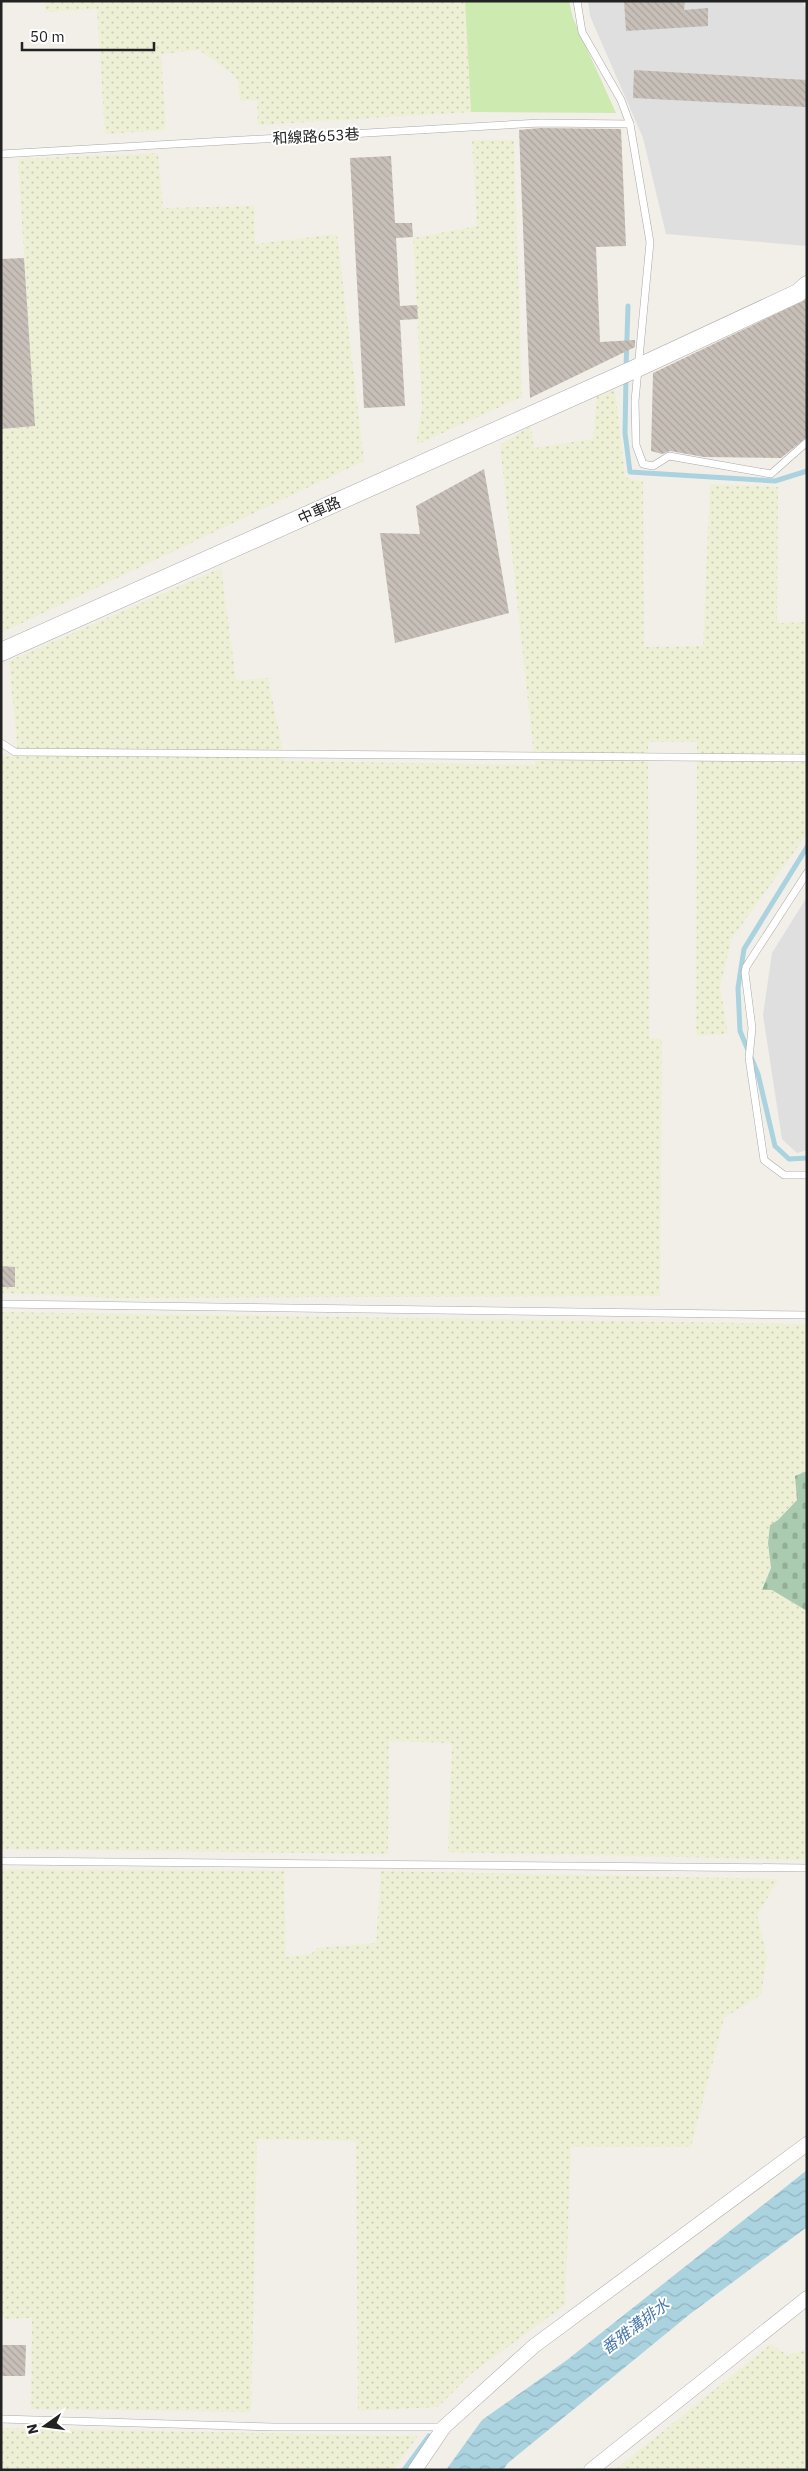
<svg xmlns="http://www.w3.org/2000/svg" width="808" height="2471" viewBox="0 0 808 2471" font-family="'IBM Plex Sans','Noto Sans TC',sans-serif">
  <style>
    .residential { fill: #e0dfdf }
    .farmland { fill: url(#farmland-dots) }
    .grass { fill: #cdebb0 }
    .cemetery { fill: url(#cemetery-stones) }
    .water { fill: url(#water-waves) }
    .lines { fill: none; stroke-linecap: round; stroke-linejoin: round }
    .stream { stroke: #aad3df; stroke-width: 5 }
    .building { fill: url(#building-back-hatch) }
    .service-casing { stroke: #a9a9a9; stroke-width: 8 }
    .minor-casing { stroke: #a9a9a9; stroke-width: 15 }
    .tertiary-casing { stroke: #a9a9a9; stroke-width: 19 }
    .service { stroke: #fff; stroke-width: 7 }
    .minor { stroke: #fff; stroke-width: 14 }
    .tertiary { stroke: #fff; stroke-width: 18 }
    .labels { text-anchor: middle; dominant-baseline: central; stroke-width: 4; stroke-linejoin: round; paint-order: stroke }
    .street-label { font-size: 15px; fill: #222; stroke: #fff }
    .water-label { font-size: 16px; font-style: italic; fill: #4a7aab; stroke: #fff }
  </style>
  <defs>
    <pattern id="farmland-dots" width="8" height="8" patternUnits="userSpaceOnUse" patternTransform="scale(1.25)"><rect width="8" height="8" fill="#eef0d5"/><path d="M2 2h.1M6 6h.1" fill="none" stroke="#ccceb7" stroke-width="1.8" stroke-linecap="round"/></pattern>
    <pattern id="cemetery-stones" width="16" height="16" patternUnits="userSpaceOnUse" patternTransform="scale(1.25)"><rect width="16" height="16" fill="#aacbaf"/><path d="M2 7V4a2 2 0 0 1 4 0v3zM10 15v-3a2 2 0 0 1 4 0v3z" fill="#92ae96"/></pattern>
    <pattern id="water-waves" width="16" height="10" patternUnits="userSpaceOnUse" patternTransform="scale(1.25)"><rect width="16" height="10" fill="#aad3df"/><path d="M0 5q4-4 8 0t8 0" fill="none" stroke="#92b5bf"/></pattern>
    <pattern id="building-back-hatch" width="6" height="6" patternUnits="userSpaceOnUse" patternTransform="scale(1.25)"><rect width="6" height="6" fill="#c7bfb8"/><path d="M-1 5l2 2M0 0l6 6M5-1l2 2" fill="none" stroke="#aba49e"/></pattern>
  </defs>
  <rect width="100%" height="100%" fill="#f2efe9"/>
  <!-- residential -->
  <g class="residential">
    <polygon points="588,1 802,1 807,11 807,246 666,234 643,138 590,16"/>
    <polygon points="807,897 807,1150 797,1153 782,1139 763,1015 772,953"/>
  </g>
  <!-- farmland -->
  <g class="farmland">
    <polygon points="44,1 465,1 471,112 258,125 257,100 240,101 238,81 233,74 199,50 161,54 166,130 105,134 97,9 45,12"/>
    <polygon points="472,140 514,140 522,397 416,445 422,409 413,238 477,226"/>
    <polygon points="158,153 163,208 254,206 255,244 337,234 364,461 1,633 1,429 35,426 18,159"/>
    <polygon points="615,390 625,477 643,482 644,647 703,646 710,484 778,487 777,623 807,622 807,834 732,938 720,986 728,1034 696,1036 697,742 648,742 649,1038 662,1039 660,1296 116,1298 1,1293 1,757 18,755 9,661 221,568 236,680 268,678 285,761 535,765 500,445 531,426 534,448 593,439 597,396"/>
    <polygon points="1,1312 807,1324 807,1471 795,1476 797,1499 778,1520 770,1525 768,1543 771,1568 762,1589 772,1590 807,1611 807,1860 448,1852 452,1743 389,1741 388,1854 1,1849"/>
    <polygon points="1,1869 284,1871 286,1957 311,1954 318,1948 376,1943 381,1871 779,1879 757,1915 767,1956 761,1995 724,2018 691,2147 571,2147 565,2305 471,2374 438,2407 358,2411 356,2141 257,2139 251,2412 31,2409 32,2318 1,2319"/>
    <polygon points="771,2344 787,2355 807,2350 807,2470 615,2470"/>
    <polygon points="1,2428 418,2436 393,2470 1,2470"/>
  </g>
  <!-- grass -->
  <polygon class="grass" points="465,1 569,1 573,18 616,113 471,112"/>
  <!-- cemetery -->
  <polygon class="cemetery" points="807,1471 807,1611 772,1590 762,1590 771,1568 768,1543 770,1525 778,1520 797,1500 795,1476"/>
  <!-- water -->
  <polygon class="water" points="807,2170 807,2227 690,2314 508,2463 503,2470 446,2470 482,2420 567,2360"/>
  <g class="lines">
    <!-- stream -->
    <g class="stream">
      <polyline points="626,368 628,306"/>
      <polyline points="626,377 625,433 630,472 775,481 807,471"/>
      <polyline points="807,847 744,949 738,988 740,1031 758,1074 775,1146 789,1159 807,1158"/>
      <polyline points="404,2470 429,2436"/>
    </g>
  </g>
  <!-- building -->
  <g class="building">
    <polygon points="624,1 685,1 684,10 708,8 708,26 626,31"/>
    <polygon points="634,70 807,80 807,107 633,98"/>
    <polygon points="540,128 621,129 626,246 596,247 600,342 635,340 635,347 530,398 519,130"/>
    <polygon points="391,156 395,223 412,223 413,237 396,238 400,306 417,305 418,319 400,320 405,406 364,408 350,158"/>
    <polygon points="24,258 35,426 1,429 1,259"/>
    <polygon points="807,299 807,437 781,458 704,457 670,451 662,454 651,451 653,373"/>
    <polygon points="484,469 509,613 395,643 380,533 420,534 416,506"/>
    <polygon points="1,1266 15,1267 15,1287 1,1287"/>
    <polygon points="1,2345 26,2345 25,2376 1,2376"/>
  </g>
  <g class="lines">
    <!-- service casing -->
    <g class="service-casing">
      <g id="service">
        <polyline points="577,1 582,32 621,100 630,124 650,242 635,401 636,445 643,464 653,466 669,456 771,474 807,442"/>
        <polyline points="1,154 540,123 630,124"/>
        <polyline points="1,743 15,752 807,758"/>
        <polyline points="807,873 746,967 745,973 752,1028 749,1058 764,1160 784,1175 807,1175"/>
        <polyline points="1,1304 807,1315"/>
        <polyline points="1,1861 807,1868"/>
        <polyline points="1,2419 273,2427 443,2427"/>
      </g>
    </g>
    <!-- minor casing -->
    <g class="minor-casing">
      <g id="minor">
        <polyline points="415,2470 444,2427 534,2346 807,2144"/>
        <polyline points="591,2470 807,2298"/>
      </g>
    </g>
    <!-- tertiary casing -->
    <g class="tertiary-casing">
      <polyline id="tertiary" points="1,652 637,368 798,293 807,285"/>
    </g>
    <!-- service -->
    <use href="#service" class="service"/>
    <!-- minor -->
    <use href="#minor" class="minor"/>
    <!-- tertiary -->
    <use href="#tertiary" class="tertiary"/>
  </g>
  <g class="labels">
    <!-- street labels -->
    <g class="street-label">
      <text transform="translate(316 136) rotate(-3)">和線路653巷</text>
      <text transform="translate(319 510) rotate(-24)">中車路</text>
    </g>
    <!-- water labels -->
    <g class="water-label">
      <text transform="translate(635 2326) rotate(-37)">番雅溝排水</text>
    </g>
  </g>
  <!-- border -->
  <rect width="808" height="2471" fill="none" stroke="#222222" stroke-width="5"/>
  <!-- north arrow -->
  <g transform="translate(45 2426) rotate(256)" stroke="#ffffff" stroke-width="4" paint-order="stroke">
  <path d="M0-4L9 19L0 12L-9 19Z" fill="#222222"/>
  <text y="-8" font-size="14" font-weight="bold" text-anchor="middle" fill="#222222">N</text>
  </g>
  <!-- scale -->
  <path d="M22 42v8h132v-8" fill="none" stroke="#222222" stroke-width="2.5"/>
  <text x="30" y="42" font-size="15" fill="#222222" stroke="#ffffff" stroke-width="4" paint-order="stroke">50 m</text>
</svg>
